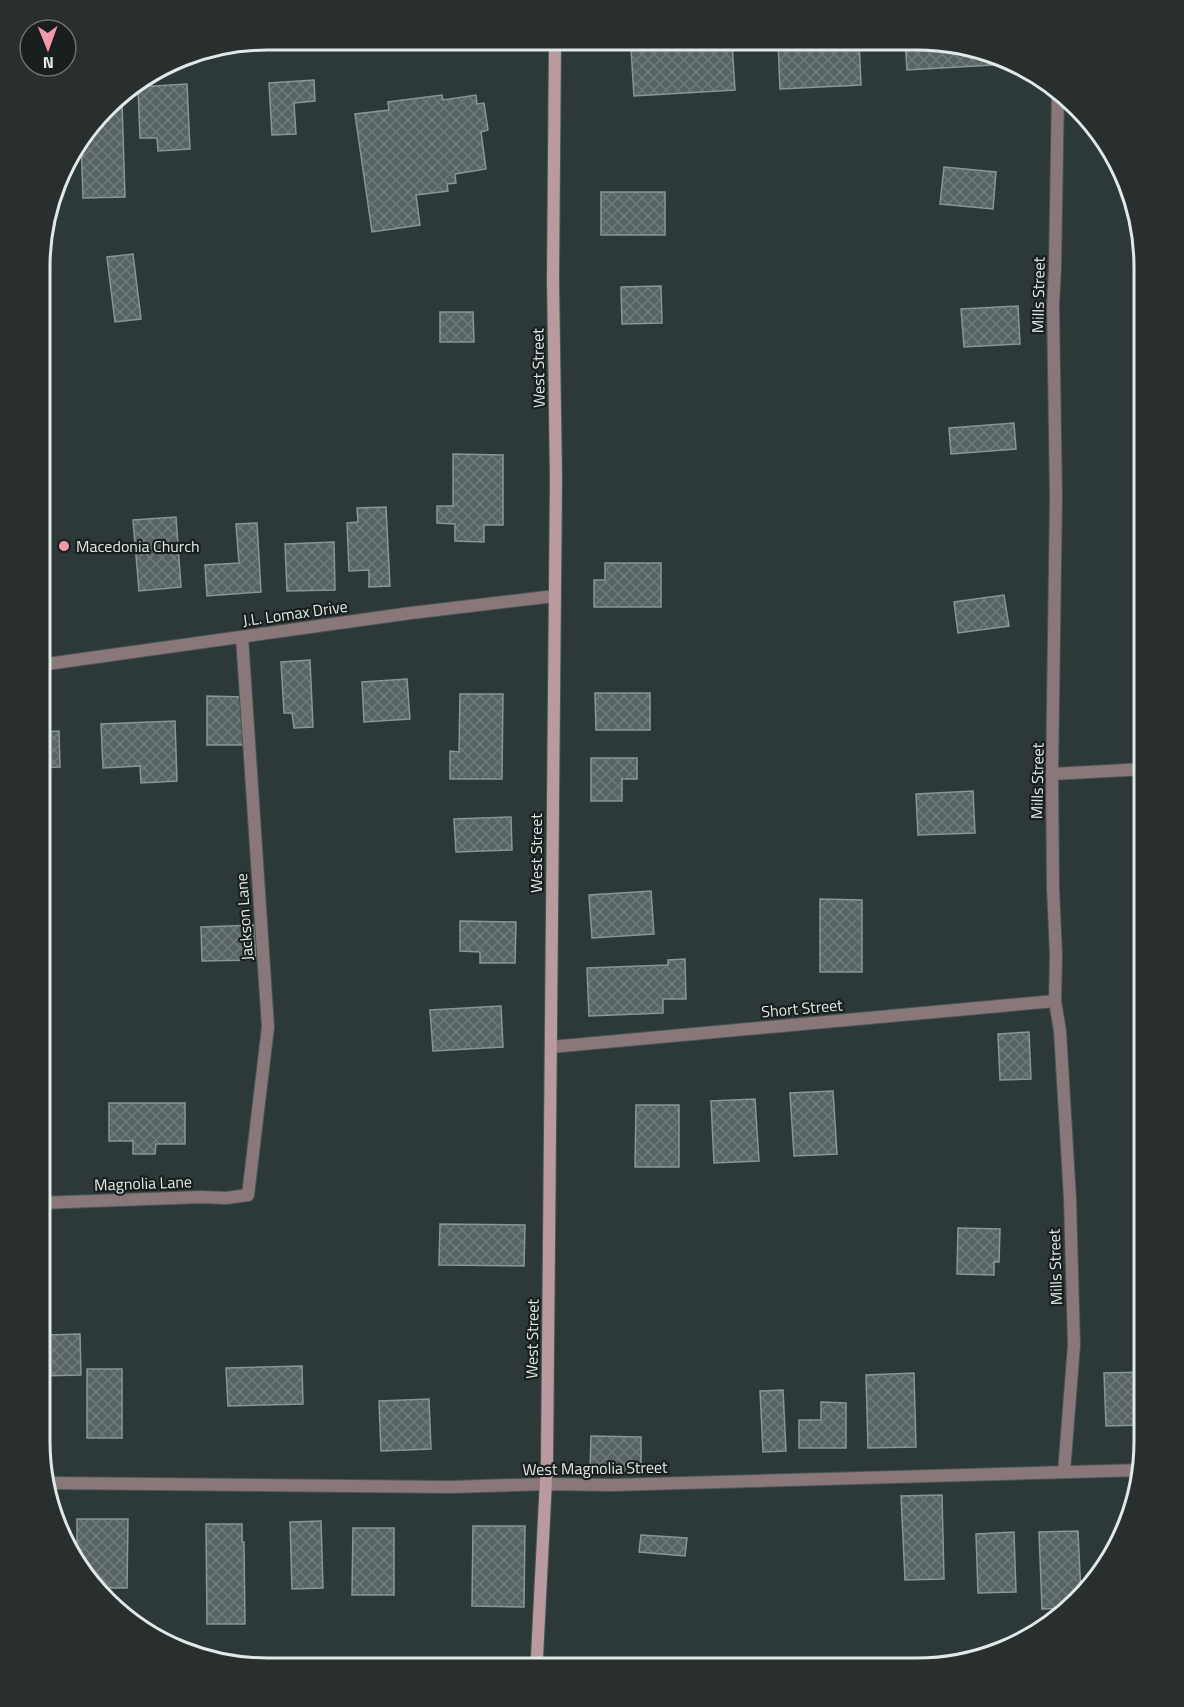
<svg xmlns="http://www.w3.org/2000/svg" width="1184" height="1707" viewBox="0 0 1184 1707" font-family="'Titillium Web',sans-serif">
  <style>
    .building { fill: url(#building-cross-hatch); stroke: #889695; stroke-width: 1.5 }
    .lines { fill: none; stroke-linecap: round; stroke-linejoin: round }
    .street-casing { stroke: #495554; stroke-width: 14 }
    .secondary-casing { stroke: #495554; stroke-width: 14 }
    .street { stroke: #8a7779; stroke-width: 12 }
    .secondary { stroke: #b99b9f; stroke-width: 12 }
    .poi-dot { fill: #f39aaa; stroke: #191f1e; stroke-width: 2 }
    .labels { text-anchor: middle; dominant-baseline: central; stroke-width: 4.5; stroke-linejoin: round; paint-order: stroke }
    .street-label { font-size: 16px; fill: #e1e9e8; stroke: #191f1e }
    .poi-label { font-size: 16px; fill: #e1e9e8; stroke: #191f1e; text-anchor: start }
    .rim { fill: none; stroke: #e1e9e8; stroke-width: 3 }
  </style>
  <defs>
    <pattern id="building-cross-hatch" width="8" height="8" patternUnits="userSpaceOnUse" patternTransform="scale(1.5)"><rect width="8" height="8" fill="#576463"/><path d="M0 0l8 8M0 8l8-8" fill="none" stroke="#6f7a79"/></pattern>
  </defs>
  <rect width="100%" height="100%" fill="#2c3938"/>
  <!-- building -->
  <g class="building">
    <polygon points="778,41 804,41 804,46 832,44 832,41 859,41 861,85 780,89"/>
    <polygon points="905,41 948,41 1005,56 1009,59 1010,64 907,70"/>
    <polygon points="732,43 735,90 634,96 631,49"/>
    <polygon points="314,80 315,101 294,103 296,134 272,135 269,83"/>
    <polygon points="187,84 190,149 158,151 157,138 140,138 138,87"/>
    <polygon points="442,95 443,100 476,95 477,104 484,103 488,130 481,132 486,169 455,174 456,183 447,184 448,191 416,195 420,225 372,232 355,114 389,110 388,102"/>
    <polygon points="122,102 125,197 83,198 81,139 111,103"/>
    <polygon points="944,167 996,172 993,209 940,204"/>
    <rect x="601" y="192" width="64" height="43"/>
    <polygon points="133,254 141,319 115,322 107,257"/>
    <polygon points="661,286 662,323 622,324 621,287"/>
    <polygon points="1018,306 1020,344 964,347 961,309"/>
    <polygon points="440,312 473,312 474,342 440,342"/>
    <polygon points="1014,423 1016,449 951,454 949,428"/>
    <polygon points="453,454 503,455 503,525 484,525 484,542 455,541 455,524 437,523 437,506 453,506"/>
    <polygon points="386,507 390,586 369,587 369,570 349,571 347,523 358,522 357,508"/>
    <polygon points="176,517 181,587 139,591 133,520"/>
    <polygon points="257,523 261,592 207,596 205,565 239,563 236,524"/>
    <polygon points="334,542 335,590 287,591 285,544"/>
    <polygon points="605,563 661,563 661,607 594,607 594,580 605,580"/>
    <polygon points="1004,595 1009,626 958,633 954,602"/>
    <polygon points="310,660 313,727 294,728 292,713 284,713 281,662"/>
    <polygon points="407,679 410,719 364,722 362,682"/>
    <polygon points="595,693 650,693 650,730 596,730"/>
    <polygon points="460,694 503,694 502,779 450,779 450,751 459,752"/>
    <polygon points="207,696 244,697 244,745 207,745"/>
    <polygon points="175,721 177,781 141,783 140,766 103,768 101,724"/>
    <polygon points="59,731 60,767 40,768 40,732"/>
    <polygon points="591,758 637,758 637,779 622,779 622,801 591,801"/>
    <polygon points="973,791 975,833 918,835 916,794"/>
    <polygon points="511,817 512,850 456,852 454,819"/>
    <polygon points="651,891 654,934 592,938 589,895"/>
    <polygon points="820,899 862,900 862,972 820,972"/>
    <polygon points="460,921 516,922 515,963 480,963 480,952 460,951"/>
    <polygon points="255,925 256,960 202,961 201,927"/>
    <polygon points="685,959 686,999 663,999 663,1013 589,1016 587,968 668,965 668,960"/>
    <polygon points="501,1006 503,1047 433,1051 430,1010"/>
    <polygon points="1029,1032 1031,1079 1000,1080 998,1034"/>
    <polygon points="833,1091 837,1154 794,1156 790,1093"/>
    <polygon points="755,1099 759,1161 714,1163 711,1101"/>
    <polygon points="109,1103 185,1103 185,1144 156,1144 155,1154 133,1154 133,1141 109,1141"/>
    <polygon points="636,1105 679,1105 679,1167 635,1167"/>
    <polygon points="440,1224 525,1225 524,1266 439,1265"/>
    <polygon points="958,1228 1000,1229 999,1262 994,1262 994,1275 957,1274"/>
    <polygon points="80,1334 81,1375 39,1376 39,1350 47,1350 47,1335"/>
    <polygon points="302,1366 303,1404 228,1406 226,1368"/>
    <rect x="87" y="1369" width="35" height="69"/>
    <polygon points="1145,1372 1144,1425 1106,1426 1104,1373"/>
    <polygon points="914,1373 916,1447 868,1448 866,1375"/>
    <polygon points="783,1390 786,1451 763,1452 760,1391"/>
    <polygon points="429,1399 431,1449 381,1451 379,1401"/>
    <polygon points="821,1402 846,1403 846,1448 799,1448 799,1420 821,1420"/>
    <polygon points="591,1436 641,1437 641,1472 590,1472"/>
    <polygon points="942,1495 944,1579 905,1580 901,1496"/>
    <polygon points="77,1519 128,1519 127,1588 94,1588 77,1562"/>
    <polygon points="321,1521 323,1588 292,1589 290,1522"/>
    <polygon points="206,1524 242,1524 242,1542 244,1542 245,1624 207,1624"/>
    <polygon points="473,1526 525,1526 524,1607 472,1606"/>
    <polygon points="353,1528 394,1528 394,1595 352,1595"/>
    <polygon points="1078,1531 1081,1596 1071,1608 1042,1609 1039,1532"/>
    <polygon points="1014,1532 1016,1592 978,1593 976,1534"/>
    <polygon points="641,1535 687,1538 685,1556 639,1552"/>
  </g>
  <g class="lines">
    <!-- street casing -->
    <g class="street-casing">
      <g id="street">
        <polyline points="1058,89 1055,268 1053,306 1056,496 1052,774 1053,888 1056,955 1055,1001 1060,1031 1070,1199 1074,1345 1064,1472"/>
        <polyline points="40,665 411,613 555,596"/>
        <polyline points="1052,774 1145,769"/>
        <polyline points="551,1047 1055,1001"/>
        <polyline points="39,1203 201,1197 226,1198 248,1195 268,1027 242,637"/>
        <polyline points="49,1483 450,1487 546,1484 612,1485 1142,1470"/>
      </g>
    </g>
    <!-- secondary casing -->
    <g class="secondary-casing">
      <polyline id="secondary" points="538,1667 537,1657 547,1460 556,478 553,280 555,40"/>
    </g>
    <!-- street -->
    <use href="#street" class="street"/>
    <!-- secondary -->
    <use href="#secondary" class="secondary"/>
  </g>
  <!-- markers -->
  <circle class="poi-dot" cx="64" cy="546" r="6"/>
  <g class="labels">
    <!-- street labels -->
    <g class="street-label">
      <text transform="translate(1038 295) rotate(-89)">Mills Street</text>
      <text transform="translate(538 368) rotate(-91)">West Street</text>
      <text transform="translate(295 613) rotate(-8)">J.L. Lomax Drive</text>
      <text transform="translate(1037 781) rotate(-89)">Mills Street</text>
      <text transform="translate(536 853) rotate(-90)">West Street</text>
      <text transform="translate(244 917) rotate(-94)">Jackson Lane</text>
      <text transform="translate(802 1008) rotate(-5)">Short Street</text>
      <text transform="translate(143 1183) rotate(-2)">Magnolia Lane</text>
      <text transform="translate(1055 1267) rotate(-92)">Mills Street</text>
      <text transform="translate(532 1339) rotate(-89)">West Street</text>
      <text transform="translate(595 1468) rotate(-1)">West Magnolia Street</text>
    </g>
    <!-- poi labels -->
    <g class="poi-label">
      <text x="76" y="546">Macedonia Church</text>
    </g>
  </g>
  <!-- crop -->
  <path d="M0 0H1184V1707H0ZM267 50H917A217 217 0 0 1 1134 267V1441A217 217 0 0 1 917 1658H267A217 217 0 0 1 50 1441V267A217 217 0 0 1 267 50Z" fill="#292f2e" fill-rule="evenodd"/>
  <path class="rim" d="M267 50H917A217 217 0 0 1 1134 267V1441A217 217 0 0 1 917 1658H267A217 217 0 0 1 50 1441V267A217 217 0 0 1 267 50Z"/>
  <!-- north arrow -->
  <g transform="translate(48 48) rotate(179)"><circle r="28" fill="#191f1e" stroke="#69706f" stroke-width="1.5"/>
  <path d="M0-4.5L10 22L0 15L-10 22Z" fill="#f39aaa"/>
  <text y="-9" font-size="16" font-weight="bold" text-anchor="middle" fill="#e1e9e8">N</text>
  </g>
</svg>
